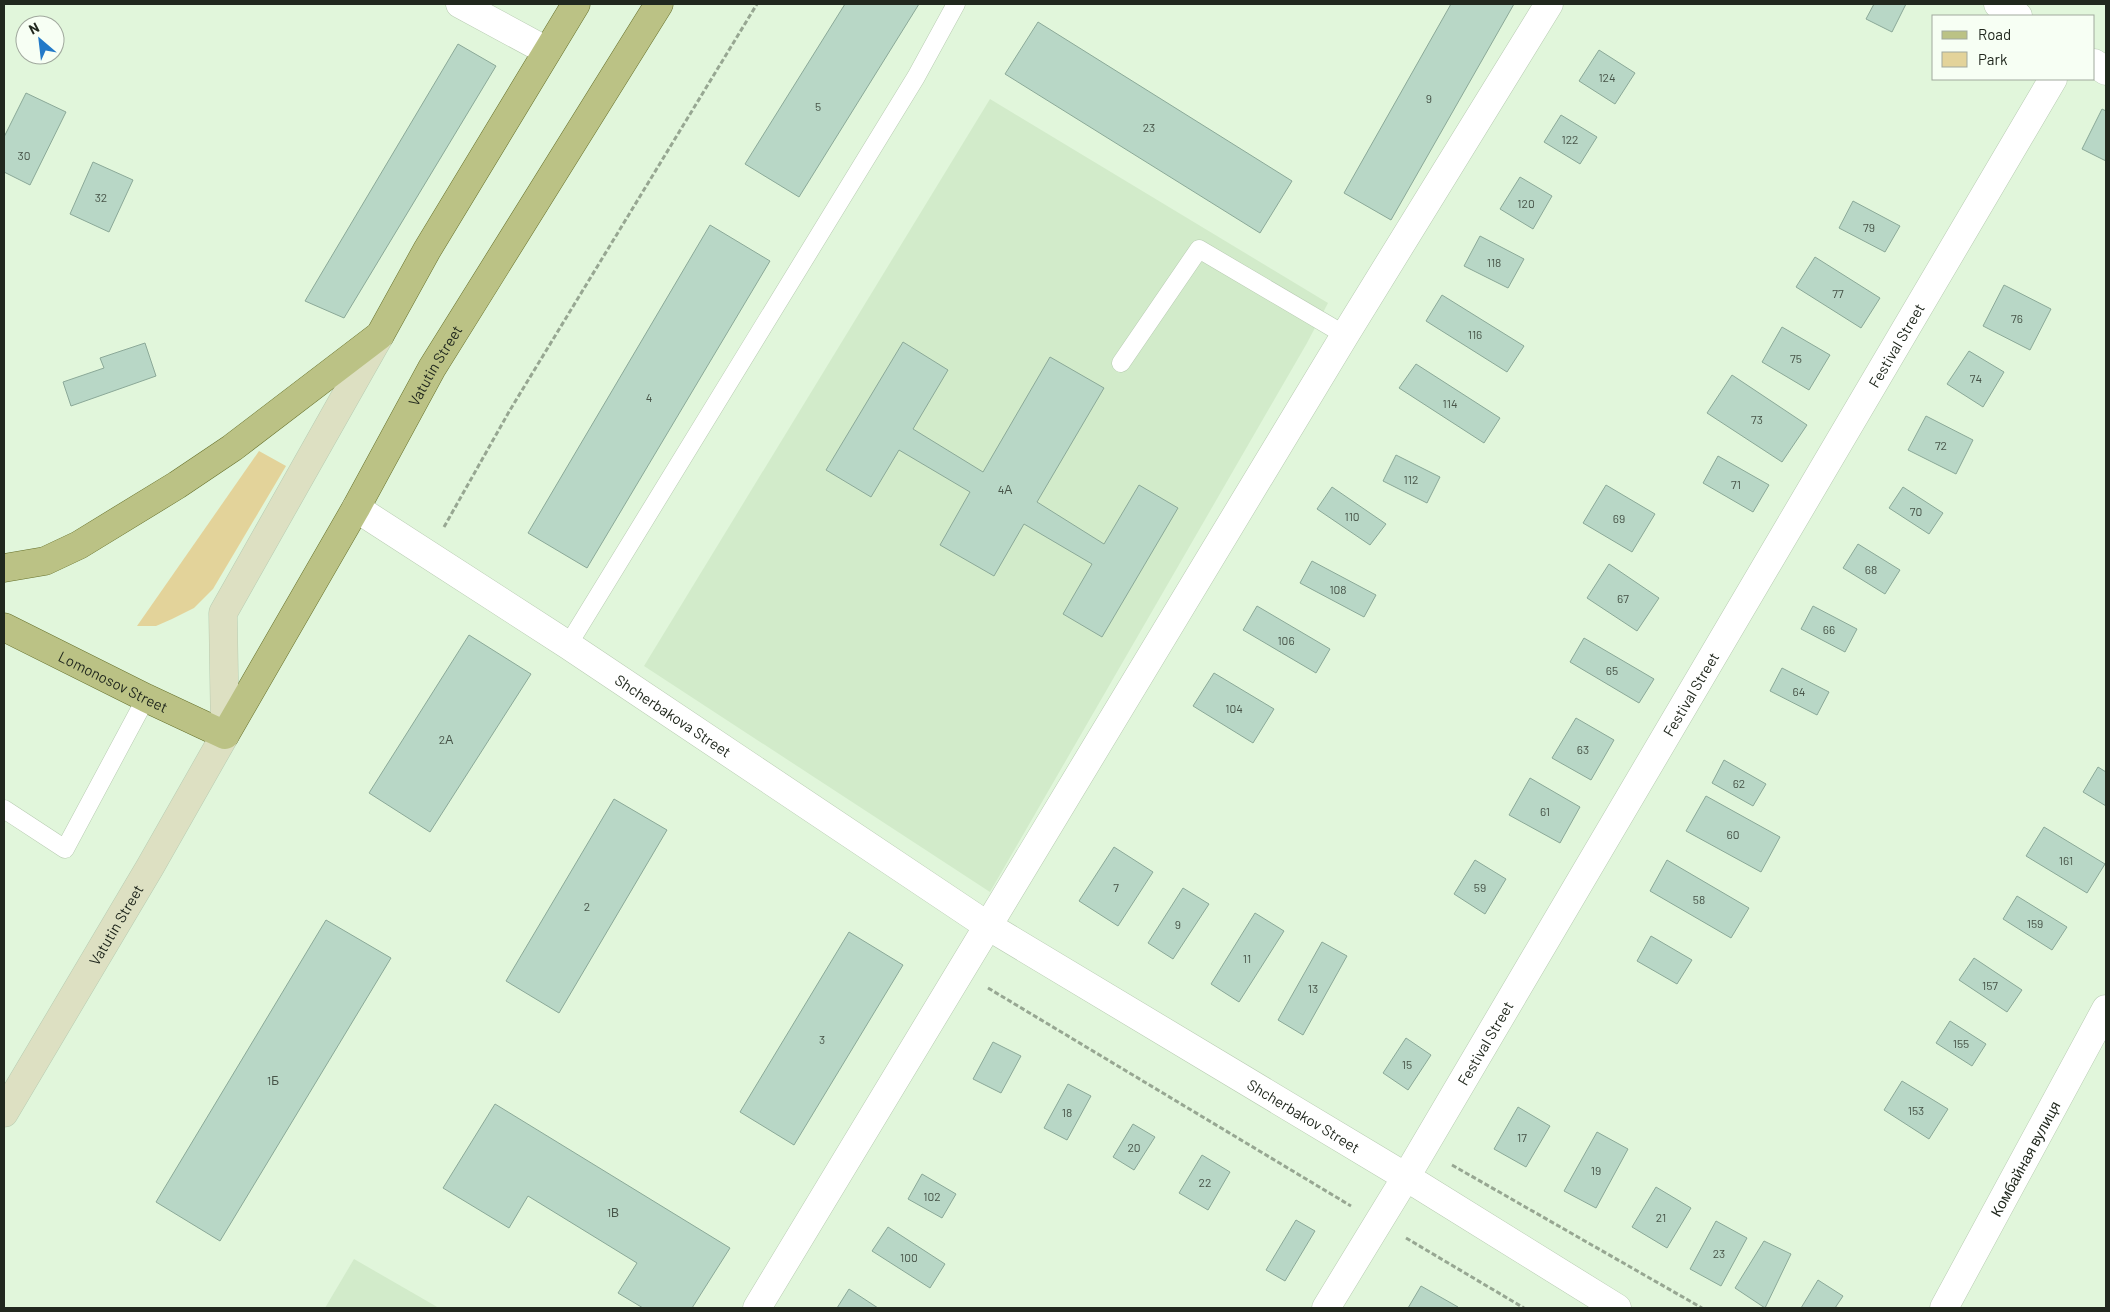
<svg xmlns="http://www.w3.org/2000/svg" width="2110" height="1312" viewBox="0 0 2110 1312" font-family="Barlow,sans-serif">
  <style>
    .built { fill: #d2ebca }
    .green { fill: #e3d39a }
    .building { fill: #b8d7c6; stroke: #8ba998 }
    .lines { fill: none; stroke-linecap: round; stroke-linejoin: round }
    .lane-casing { stroke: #b8ccb2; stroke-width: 19 }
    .street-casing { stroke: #b8ccb2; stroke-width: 29 }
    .secondary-casing { stroke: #b8ccb2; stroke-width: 29 }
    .primary-casing { stroke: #67712c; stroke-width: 29 }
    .path { stroke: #97a792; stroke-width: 3; stroke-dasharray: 5 2.5; stroke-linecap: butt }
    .lane { stroke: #fff; stroke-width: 18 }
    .street { stroke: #fff; stroke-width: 28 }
    .secondary { stroke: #dde0c2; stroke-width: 28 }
    .primary { stroke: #bbc285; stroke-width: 28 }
    .labels { text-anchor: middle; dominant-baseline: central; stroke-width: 4; stroke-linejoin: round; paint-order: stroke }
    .number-label { font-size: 12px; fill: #475448 }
    .street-label { font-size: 15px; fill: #21281e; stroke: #f7fff4 }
  </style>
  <rect width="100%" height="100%" fill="#e1f6db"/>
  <!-- built -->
  <g class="built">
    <polygon points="990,99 1328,303 1307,343 990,892 644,666"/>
    <polygon points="354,1259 439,1308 325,1308"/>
  </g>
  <!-- green -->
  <polygon class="green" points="259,451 286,466 213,589 194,608 172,619 156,626 137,626"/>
  <!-- building -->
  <g class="building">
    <polygon points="845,4 919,4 799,197 745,164"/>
    <polygon points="1451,4 1514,4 1391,220 1344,193"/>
    <polygon points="1874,4 1906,4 1892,32 1866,19"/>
    <polygon points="1038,22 1292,181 1260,233 1005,74"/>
    <polygon points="458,44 496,66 344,318 305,301"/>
    <polygon points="1599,50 1635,73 1615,104 1579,81"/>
    <polygon points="26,93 66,112 30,185 4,172 4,137"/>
    <polygon points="2102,109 2106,111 2106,161 2082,149"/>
    <polygon points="1561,115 1597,137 1580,164 1544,142"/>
    <polygon points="93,162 133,180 109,232 70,214"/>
    <polygon points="1520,177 1552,196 1533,229 1500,209"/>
    <polygon points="1853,201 1900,226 1885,252 1839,228"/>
    <polygon points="710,225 770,261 587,568 528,533"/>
    <polygon points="1480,236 1524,259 1508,288 1464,266"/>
    <polygon points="1815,257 1880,298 1861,328 1796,287"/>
    <polygon points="2004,285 2051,309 2030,350 1983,326"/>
    <polygon points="1442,295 1524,346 1507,372 1426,321"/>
    <polygon points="1782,327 1830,355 1809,390 1762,362"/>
    <polygon points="903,342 948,370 913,429 983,472 1050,357 1104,388 1037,502 1104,544 1139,485 1178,508 1102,637 1063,614 1092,564 1024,524 994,576 940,545 970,492 899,450 871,497 826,470"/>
    <polygon points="145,343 156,376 71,406 63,382 104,368 100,358"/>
    <polygon points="1969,351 2004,372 1983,407 1947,384"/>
    <polygon points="1416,364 1500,418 1484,443 1399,388"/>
    <polygon points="1732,375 1807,425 1782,462 1707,413"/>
    <polygon points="1926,416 1973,440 1956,474 1908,450"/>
    <polygon points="1396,455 1440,477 1427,503 1383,481"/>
    <polygon points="1718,456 1769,485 1753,512 1703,483"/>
    <polygon points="1606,485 1655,514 1632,552 1583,523"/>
    <polygon points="1332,487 1386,524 1370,545 1317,509"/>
    <polygon points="1903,487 1943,513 1929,534 1889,508"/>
    <polygon points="1858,544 1900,570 1885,594 1843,568"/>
    <polygon points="1312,561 1376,595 1364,617 1300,583"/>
    <polygon points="1609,564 1659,598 1637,631 1587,598"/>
    <polygon points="1257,606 1330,649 1316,673 1243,630"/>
    <polygon points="1813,606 1857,629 1845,652 1801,629"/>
    <polygon points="469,635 531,674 430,832 369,793"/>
    <polygon points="1584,638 1654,679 1639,703 1570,662"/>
    <polygon points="1782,668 1829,692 1817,715 1770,691"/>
    <polygon points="1214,673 1274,709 1253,743 1193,706"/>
    <polygon points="1576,718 1614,740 1591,780 1552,758"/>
    <polygon points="1724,760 1766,784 1753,806 1712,783"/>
    <polygon points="2098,767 2106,772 2106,806 2083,792"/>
    <polygon points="1530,778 1580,807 1560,843 1509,815"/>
    <polygon points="1706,796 1780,837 1761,872 1686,831"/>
    <polygon points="614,799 667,830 559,1013 506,981"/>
    <polygon points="2044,827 2105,864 2087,893 2026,856"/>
    <polygon points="1114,847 1153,872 1118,926 1079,901"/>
    <polygon points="1475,860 1506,879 1485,914 1454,894"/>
    <polygon points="1667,860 1749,908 1731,938 1650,891"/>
    <polygon points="1183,888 1209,904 1173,959 1148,943"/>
    <polygon points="2017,896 2067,927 2052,950 2003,919"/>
    <polygon points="1255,913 1284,931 1239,1002 1211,984"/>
    <polygon points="326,920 391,958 220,1241 156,1202"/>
    <polygon points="849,932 903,965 794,1145 740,1112"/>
    <polygon points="1651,936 1692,960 1677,984 1637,961"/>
    <polygon points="1322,942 1347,956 1303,1035 1278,1020"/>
    <polygon points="1974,958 2022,990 2007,1012 1959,980"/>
    <polygon points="1950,1021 1986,1044 1972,1066 1936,1043"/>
    <polygon points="1406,1038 1431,1055 1408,1090 1383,1073"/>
    <polygon points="993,1042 1021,1056 1001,1093 973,1079"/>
    <polygon points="1902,1081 1948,1109 1929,1139 1884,1110"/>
    <polygon points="1068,1084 1091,1096 1067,1140 1044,1128"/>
    <polygon points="495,1104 730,1248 692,1308 643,1308 618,1293 637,1263 528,1196 509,1228 443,1188"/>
    <polygon points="1518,1107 1550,1126 1526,1167 1494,1149"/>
    <polygon points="1133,1124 1155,1137 1134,1170 1113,1157"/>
    <polygon points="1597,1132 1628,1149 1596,1208 1564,1191"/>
    <polygon points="1202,1155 1230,1172 1208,1210 1179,1193"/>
    <polygon points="922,1174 956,1194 942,1218 908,1199"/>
    <polygon points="1656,1187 1691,1208 1667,1248 1632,1227"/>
    <polygon points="1296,1220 1315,1231 1285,1281 1266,1270"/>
    <polygon points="1716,1221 1747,1238 1721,1286 1690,1269"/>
    <polygon points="888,1227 945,1264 930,1288 872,1251"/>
    <polygon points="1764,1241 1791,1254 1765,1308 1735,1288"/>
    <polygon points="1818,1280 1843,1296 1835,1308 1801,1308"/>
    <polygon points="1421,1286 1458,1307 1457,1308 1408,1308"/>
    <polygon points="849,1289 878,1308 837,1308"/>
  </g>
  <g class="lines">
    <!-- lane casing -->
    <g class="lane-casing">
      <g id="lane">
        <polyline points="1121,363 1199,249 1345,335"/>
        <polyline points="568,645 916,77 956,4"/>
        <polyline points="4,809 65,849 146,698"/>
      </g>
    </g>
    <!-- street casing -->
    <g class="street-casing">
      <g id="street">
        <polyline points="460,4 547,51"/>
        <polyline points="1998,4 2018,16"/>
        <polyline points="2094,63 2106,71"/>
        <path id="s1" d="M 356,508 L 568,645 L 988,926 L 1406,1177 L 1617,1308"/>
        <polyline points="757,1308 1345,335 1549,4"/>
        <path id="s2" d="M 1326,1308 L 1406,1177 L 2053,79"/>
        <path id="s3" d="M 1944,1308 L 2106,1009"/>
      </g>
    </g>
    <!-- secondary casing -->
    <g class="secondary-casing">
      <g id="secondary">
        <path id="s4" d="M 4,1113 L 150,867 L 225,735 L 223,613 L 380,335"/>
      </g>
    </g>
    <!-- primary casing -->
    <g class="primary-casing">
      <g id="primary">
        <polyline points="4,568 45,561 79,545 177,485 232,448 380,335 427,250 576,4"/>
        <path id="s5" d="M 4,627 L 146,698 L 225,735 L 356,508 L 432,368 L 659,4"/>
      </g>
    </g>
    <!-- path -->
    <g class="path">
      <polyline points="444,527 510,410 757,4"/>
      <polyline points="988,988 1351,1206"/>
      <polyline points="1452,1165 1702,1308"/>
      <polyline points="1406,1238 1524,1308"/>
    </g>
    <!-- lane -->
    <use href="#lane" class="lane"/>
    <!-- street -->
    <use href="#street" class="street"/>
    <!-- secondary -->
    <use href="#secondary" class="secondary"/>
    <!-- primary -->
    <use href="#primary" class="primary"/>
  </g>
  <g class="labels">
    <!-- number labels -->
    <g class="number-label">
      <text x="1607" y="77">124</text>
      <text x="1429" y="98">9</text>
      <text x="818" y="106">5</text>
      <text x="1149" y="127">23</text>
      <text x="1570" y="139">122</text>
      <text x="24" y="155">30</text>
      <text x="101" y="197">32</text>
      <text x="1526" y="203">120</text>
      <text x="1869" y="227">79</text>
      <text x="1494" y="262">118</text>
      <text x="1838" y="293">77</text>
      <text x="2017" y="318">76</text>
      <text x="1475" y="334">116</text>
      <text x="1796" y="358">75</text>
      <text x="1976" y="378">74</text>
      <text x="649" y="397">4</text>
      <text x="1450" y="403">114</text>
      <text x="1757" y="419">73</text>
      <text x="1941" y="445">72</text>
      <text x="1411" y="479">112</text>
      <text x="1736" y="484">71</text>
      <text x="1005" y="489">4А</text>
      <text x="1916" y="511">70</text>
      <text x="1352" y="516">110</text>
      <text x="1619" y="518">69</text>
      <text x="1871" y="569">68</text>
      <text x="1338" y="589">108</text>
      <text x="1623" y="598">67</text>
      <text x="1829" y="629">66</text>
      <text x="1286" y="640">106</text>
      <text x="1612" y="670">65</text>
      <text x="1799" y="691">64</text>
      <text x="1234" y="708">104</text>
      <text x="446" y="739">2А</text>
      <text x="1583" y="749">63</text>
      <text x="1739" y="783">62</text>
      <text x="1545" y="811">61</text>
      <text x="1733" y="834">60</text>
      <text x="2066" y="860">161</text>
      <text x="1116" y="887">7</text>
      <text x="1480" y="887">59</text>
      <text x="1699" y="899">58</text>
      <text x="587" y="906">2</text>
      <text x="2035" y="923">159</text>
      <text x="1178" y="924">9</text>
      <text x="1247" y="958">11</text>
      <text x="1990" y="985">157</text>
      <text x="1313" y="988">13</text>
      <text x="822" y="1039">3</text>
      <text x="1961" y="1043">155</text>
      <text x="1407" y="1064">15</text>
      <text x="273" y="1080">1Б</text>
      <text x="1916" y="1110">153</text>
      <text x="1067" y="1112">18</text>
      <text x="1522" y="1137">17</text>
      <text x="1134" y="1147">20</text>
      <text x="1596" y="1170">19</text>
      <text x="1205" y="1182">22</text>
      <text x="932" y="1196">102</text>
      <text x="613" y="1212">1В</text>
      <text x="1661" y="1217">21</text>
      <text x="1719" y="1253">23</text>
      <text x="909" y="1257">100</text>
    </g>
    <!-- street labels -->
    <g class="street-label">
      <text stroke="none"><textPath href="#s2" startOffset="1119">Festival Street</textPath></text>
      <text stroke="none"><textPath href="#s5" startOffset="671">Vatutin Street</textPath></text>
      <text stroke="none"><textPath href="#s5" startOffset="122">Lomonosov Street</textPath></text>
      <text stroke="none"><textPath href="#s2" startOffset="714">Festival Street</textPath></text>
      <text stroke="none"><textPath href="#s1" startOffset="379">Shcherbakova Street</textPath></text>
      <text stroke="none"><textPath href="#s4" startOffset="219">Vatutin Street</textPath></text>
      <text stroke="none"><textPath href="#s2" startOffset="309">Festival Street</textPath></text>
      <text stroke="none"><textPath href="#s1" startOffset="1126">Shcherbakov Street</textPath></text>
      <text stroke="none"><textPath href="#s3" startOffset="170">Комбайная вулиця</textPath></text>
    </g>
  </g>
  <!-- border -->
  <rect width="2110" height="1312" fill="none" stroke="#21281e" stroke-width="10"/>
  <!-- legend -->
  <rect x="1932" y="15" width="162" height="65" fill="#f7fff4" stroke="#a1a99e"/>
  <rect x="1942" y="31" width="25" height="8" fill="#bbc285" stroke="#a1a99e"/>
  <text x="1978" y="40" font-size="15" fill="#21281e">Road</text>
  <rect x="1942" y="52" width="25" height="15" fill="#e3d39a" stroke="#a1a99e"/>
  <text x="1978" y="65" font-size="15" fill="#21281e">Park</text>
  <!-- north arrow -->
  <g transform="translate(40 40) rotate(332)"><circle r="24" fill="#f7fff4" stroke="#a1a99e"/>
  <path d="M0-4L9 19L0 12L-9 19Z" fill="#237ac8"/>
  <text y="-8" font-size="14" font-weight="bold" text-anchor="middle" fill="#21281e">N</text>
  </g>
</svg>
